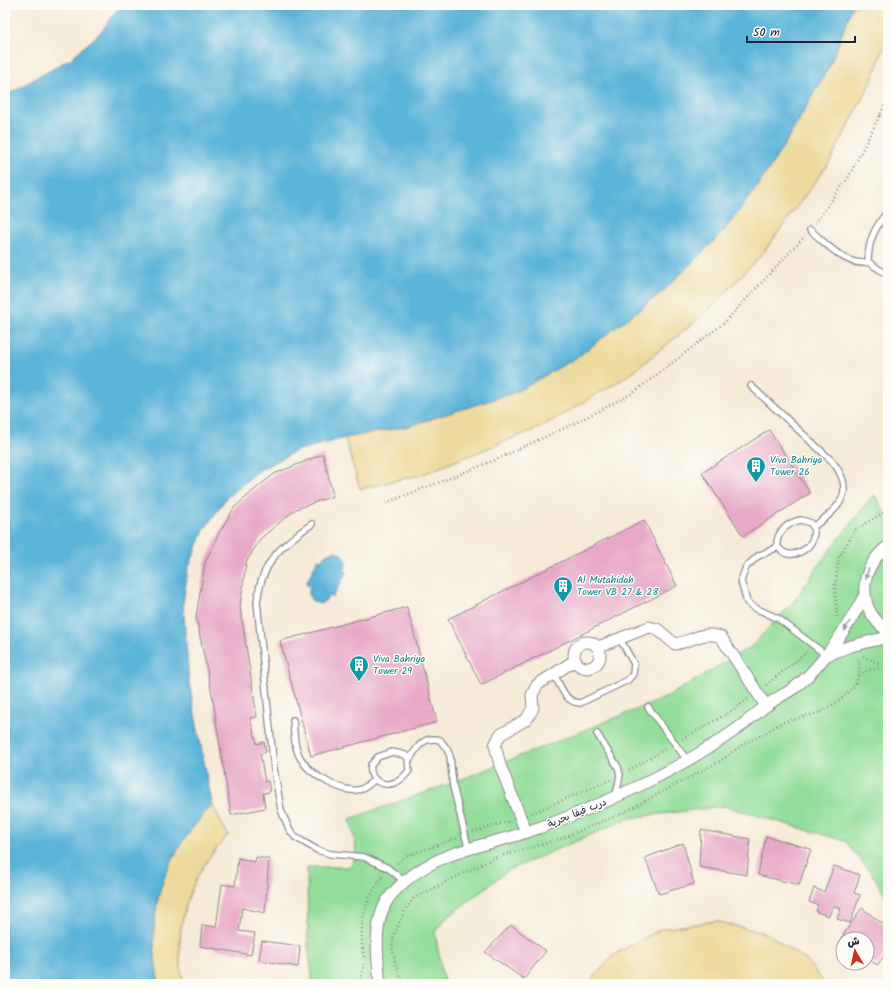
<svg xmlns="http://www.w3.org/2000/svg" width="893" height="989" viewBox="0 0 893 989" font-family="Kalam,'Playpen Sans Arabic',sans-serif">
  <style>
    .green { fill: #92dd99; stroke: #5a806a }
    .sand { fill: #eeda9e; stroke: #887e6c }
    .water { fill: #5ab3d8; stroke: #3e6a8a }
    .building { fill: #e8a8c8 }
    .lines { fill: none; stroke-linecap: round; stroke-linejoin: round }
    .service-casing { stroke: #8c868a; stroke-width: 8 }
    .minor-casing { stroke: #8c868a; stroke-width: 13 }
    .path { stroke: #8c868a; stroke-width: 2.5; stroke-dasharray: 1 3; stroke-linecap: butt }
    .service { stroke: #fff; stroke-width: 5.5 }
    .minor { stroke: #fff; stroke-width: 11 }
    .oneway { fill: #9c9ca7 }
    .labels { text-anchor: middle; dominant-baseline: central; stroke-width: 3; stroke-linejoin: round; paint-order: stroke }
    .culture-label { font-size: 10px; fill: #0d838f; stroke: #fdfcf7; text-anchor: start }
    .street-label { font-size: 10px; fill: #22223b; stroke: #fdfcf7 }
  </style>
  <rect width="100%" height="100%" fill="#fdfcf7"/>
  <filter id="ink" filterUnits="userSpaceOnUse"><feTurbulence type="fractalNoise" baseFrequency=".025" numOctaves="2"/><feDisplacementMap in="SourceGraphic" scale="8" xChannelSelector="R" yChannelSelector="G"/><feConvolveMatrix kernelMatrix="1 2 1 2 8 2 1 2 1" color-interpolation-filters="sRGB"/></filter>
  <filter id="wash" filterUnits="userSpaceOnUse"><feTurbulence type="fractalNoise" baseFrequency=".012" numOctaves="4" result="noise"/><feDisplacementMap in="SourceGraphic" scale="16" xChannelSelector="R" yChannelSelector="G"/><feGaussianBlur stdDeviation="0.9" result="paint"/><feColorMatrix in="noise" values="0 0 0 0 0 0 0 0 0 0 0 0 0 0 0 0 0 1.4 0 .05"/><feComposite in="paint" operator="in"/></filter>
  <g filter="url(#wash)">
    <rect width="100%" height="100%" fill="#f6ebd8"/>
    <!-- green -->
    <path class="green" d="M 874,494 L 886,514 L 888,512 L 888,902 L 875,878 L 845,841 L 724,806 L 630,818 L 509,870 L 445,919 L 435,932 L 444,984 L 313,984 L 308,944 L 307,867 L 350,867 C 361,853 353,835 350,819 L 460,780 L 665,698 L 752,646 L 794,601 L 824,558 Z"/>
    <!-- sand -->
    <g class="sand">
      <polygon points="853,5 888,5 888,35 872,80 829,163 763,253 707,312 628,376 541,427 423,474 360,489 345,438 409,426 576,358 666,289 723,232 758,186 791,134 830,65"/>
      <path d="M 212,804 L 228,835 C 220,845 211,854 205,864 C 182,898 174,944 184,984 L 159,984 C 150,940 152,896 174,856 C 184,837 199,820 212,804 Z"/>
      <polygon points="716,921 768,934 806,960 825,984 588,984 615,954 661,929"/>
    </g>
    <!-- water -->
    <g class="water">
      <path d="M 121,5 L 223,5 L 227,7 L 264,5 L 853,5 L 830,65 L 791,134 L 758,186 L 723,232 L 666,289 L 576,358 L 516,392 L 409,426 L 345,438 L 298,450 L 258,471 L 226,498 L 204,530 L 188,569 L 183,603 L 189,683 L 212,804 C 199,820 184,837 174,856 C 152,896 150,940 159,984 L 5,984 L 5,96 L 70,59 L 100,33 Z"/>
      <path d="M 335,551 C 344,554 349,561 344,571 L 347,572 L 332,598 L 330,596 L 321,604 C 310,602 307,597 310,586 L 306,584 L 318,559 L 321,560 L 326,554 Z"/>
    </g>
    <g id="blocks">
      <!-- building -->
      <g class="building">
        <polygon points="769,430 810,493 743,536 702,473"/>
        <polygon points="323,454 333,496 296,509 261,538 246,562 240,607 257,717 250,718 257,744 264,742 266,752 260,754 265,782 268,781 270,792 263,793 265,808 231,815 212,694 196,617 205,563 219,533 234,508 253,491 274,474"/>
        <polygon points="644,520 677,586 481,685 448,619"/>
        <polygon points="407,607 437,722 311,756 280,641"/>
        <polygon points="701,830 750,839 747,875 699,867"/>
        <polygon points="766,836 811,849 799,885 758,875"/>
        <polygon points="683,843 694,884 659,894 645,858"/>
        <polygon points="256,857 269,859 265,913 242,908 239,931 255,933 251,955 200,946 202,925 216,927 222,884 235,886 238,858 255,862"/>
        <polygon points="834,866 860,875 854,893 860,895 850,923 837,919 841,909 833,906 829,916 816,912 818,905 809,902 814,888 824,892"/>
        <polygon points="862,908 888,928 888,951 877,965 867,958 867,939 841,938"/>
        <polygon points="511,925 546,951 524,979 485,952"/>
        <polygon points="262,941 300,946 298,967 259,960"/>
      </g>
    </g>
  </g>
  <g filter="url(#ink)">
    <use href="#blocks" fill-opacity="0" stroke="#8c868a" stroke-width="1"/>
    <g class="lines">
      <!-- service casing -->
      <g class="service-casing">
        <g id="service">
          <path d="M 888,211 C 875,227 868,241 868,262 L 888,275"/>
          <path d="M 810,230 C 825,242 847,268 868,262"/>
          <path d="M 751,386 L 832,461 C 857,492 840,508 813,527"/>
          <path d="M 801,520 L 811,523 C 824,545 788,567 777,545 C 776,531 790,522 801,520 Z"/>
          <path d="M 312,524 C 281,545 261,563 257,602 L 274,769 L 281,810 L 289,829 L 295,837 L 317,850 L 331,854 L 364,857 L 388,868 L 405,882"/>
          <polyline points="778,547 758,556 746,567 741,581 747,602 753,607 779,619 826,655"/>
          <path d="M 554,674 C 561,686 564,702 580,703 L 628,680 L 633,674 L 634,664 L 620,639"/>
          <polyline points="648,707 687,760"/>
          <path d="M 293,720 C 294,732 294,748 301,759 C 310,775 344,795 362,789 C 366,787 371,782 375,780"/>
          <polyline points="597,734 618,767 620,775 616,796"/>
          <path d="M 392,752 L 405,755 L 408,758 L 409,771 C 405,775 402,780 396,782 C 383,788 368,780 371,765 L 378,757 Z"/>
          <path d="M 409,760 C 417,748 423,735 440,740 L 447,749 L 450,756 L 453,786 L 468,847"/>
        </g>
      </g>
      <!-- minor casing -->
      <g class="minor-casing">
        <g id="minor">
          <path d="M 888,546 C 858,569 856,609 888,631"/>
          <circle cx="587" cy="655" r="13"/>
          <path d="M 598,647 L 649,627 L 657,629 L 675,644 C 694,641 702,630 721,637 L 766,706"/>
          <polyline points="827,655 851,646 888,637"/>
          <polyline points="526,832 500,765 495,745 500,735 527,719 533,708 532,695 537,685 574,661"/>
          <path d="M 380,984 C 377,955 372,917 392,894 C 428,852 479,848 527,832 C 598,808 673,773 734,731 C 746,723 755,714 766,706 C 775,699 785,694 794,688 C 806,679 818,666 827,654 C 842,636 853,616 865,595"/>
        </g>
      </g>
      <!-- path -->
      <g class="path">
        <polyline points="880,115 888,119"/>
        <polyline points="815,223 848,178 888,99"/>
        <polyline points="386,503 493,461 575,423 633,393 724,323 805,236"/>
        <polyline points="837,617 835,586 839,557 855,530 888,510"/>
        <polyline points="863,656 888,667"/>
        <polyline points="859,675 869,670 885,667"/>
        <polyline points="766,685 807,652"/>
        <polyline points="682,739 727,714 748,699"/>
        <polyline points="629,770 667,748"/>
        <polyline points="532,813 610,780"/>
        <polyline points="473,832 510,821"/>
        <polyline points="397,863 406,856 457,838"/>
        <path d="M 364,957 C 358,924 364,902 383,876"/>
        <polyline points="360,984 364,964"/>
        <polyline points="403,984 395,962 392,947 394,935 405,910 414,898 494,858 560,839 623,813 722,760 743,744 764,734 781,723 821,712 840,700 854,686 859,675 859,657"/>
      </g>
      <!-- service -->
      <use href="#service" class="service"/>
      <!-- minor -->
      <use href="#minor" class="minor"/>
    </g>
    <!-- one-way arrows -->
    <defs><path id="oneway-solid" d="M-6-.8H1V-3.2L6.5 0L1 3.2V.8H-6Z"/></defs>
    <g class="oneway">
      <use href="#oneway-solid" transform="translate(867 574) rotate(106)"/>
      <use href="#oneway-solid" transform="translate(847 626) rotate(120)"/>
    </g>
  </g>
  <!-- icons -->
  <defs>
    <g id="building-pin" transform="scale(1)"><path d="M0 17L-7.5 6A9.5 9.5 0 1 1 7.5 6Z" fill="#0f9aa8" stroke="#fdfcf7"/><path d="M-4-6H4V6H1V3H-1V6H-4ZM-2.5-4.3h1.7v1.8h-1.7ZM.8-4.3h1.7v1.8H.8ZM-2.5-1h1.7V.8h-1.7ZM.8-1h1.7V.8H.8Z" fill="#fff"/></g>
  </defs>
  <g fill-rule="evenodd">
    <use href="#building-pin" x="756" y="466"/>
    <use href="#building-pin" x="563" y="586"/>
    <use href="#building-pin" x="359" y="665"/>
  </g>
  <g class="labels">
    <!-- culture labels -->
    <g class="culture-label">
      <text x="770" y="460">Viva Bahriya<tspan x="770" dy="12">Tower 26</tspan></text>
      <text x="577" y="580">Al Mutahidah<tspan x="577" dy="12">Tower VB 27 &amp; 28</tspan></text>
      <text x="373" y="659">Viva Bahriya<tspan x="373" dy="12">Tower 29</tspan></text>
    </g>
    <!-- street labels -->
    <g class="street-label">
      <text transform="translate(577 813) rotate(-22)">درب فيفا بحرية</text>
    </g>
  </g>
  <!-- margin -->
  <rect width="893" height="989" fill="none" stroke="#fdfcf7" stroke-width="20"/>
  <!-- north arrow -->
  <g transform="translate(855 951) rotate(351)"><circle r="19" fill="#fdfcf7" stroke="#a5a5ac"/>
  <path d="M0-3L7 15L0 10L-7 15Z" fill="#c8321e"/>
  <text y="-6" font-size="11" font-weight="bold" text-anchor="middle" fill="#22223b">ش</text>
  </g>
  <!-- scale -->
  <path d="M747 36v6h108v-6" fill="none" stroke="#22223b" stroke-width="2"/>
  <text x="753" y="36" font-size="12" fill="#22223b" stroke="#fdfcf7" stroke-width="3" paint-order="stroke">50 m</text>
</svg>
